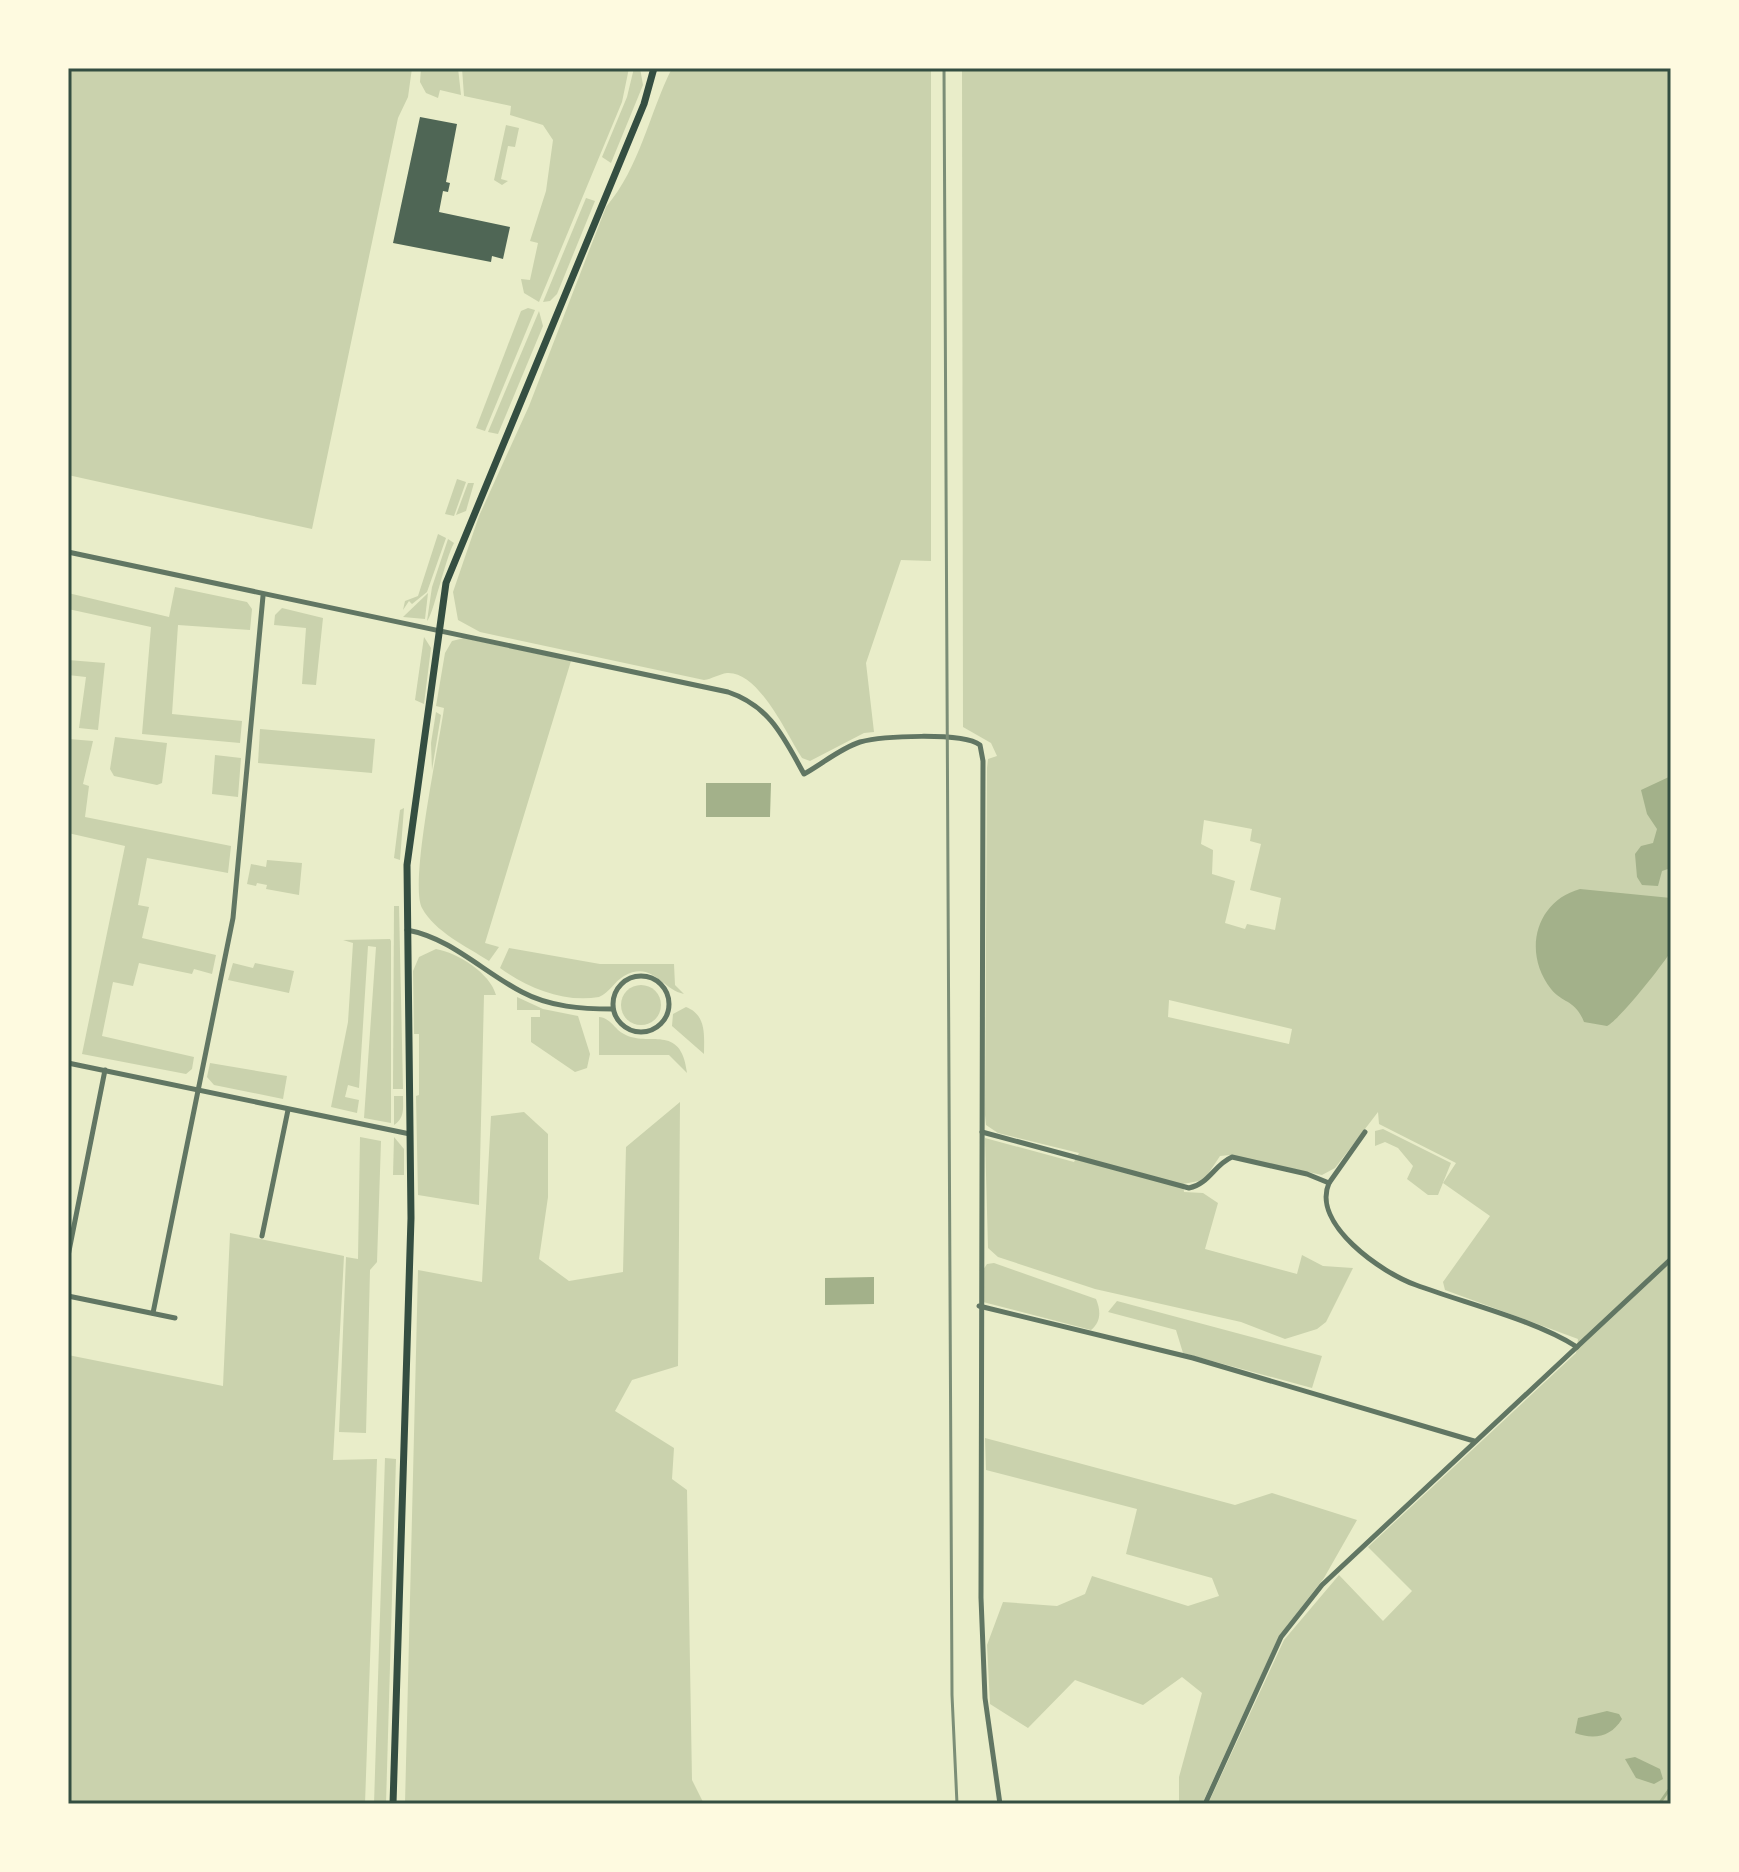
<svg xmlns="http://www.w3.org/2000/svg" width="1739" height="1872" viewBox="0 0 1739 1872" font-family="'Exo 2',sans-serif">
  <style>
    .green { fill: #cad2ad; fill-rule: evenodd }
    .water { fill: #a3b18a }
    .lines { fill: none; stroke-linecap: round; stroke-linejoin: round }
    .stream { stroke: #a3b18a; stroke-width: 3 }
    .building { fill: #4f6655 }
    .minor { stroke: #617663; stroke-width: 5 }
    .secondary { stroke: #344e41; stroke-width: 7 }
    .rail { stroke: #7c8e77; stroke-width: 3 }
    .neatline { fill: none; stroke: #344e41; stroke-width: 3 }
  </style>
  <rect width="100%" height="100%" fill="#e9edc9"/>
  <!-- green -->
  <g class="green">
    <polygon points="68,68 412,68 408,97 398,118 312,529 68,475"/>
    <polygon points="421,68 458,68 461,95 440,90 438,98 426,93 420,82"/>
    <polygon points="462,68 629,68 622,102 539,302 524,293 521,279 530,280 538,243 530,241 546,191 553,140 543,125 510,115 511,106 464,96"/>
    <polygon points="634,68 640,68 643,85 611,163 602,157 627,97"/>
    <path d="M 672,68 L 931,68 L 931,561 L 901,560 L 866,663 L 874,732 L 864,733 L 810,761 L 802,758 C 787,735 759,671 727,673 C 719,674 712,679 704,680 L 480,632 L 458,620 L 453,592 L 479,516 L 529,406 L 606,207 C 640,167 649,114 672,68 Z"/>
    <path d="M 962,68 L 1671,68 L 1671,1804 L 1208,1804 L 1284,1640 L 1339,1575 L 1383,1621 L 1412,1591 L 1368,1547 L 1576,1353 L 1578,1339 L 1445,1290 L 1443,1282 L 1490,1216 L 1443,1183 L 1456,1163 L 1379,1124 L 1378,1112 L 1335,1168 L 1322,1175 L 1230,1155 L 1220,1156 L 1204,1180 L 1183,1184 L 1184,1192 L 1203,1193 L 1218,1203 L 1205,1249 L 1297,1274 L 1302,1255 L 1323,1266 L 1353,1268 L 1326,1322 L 1317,1329 L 1285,1339 L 1241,1322 L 1095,1289 L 998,1257 L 988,1248 L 985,1138 L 1074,1162 L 1079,1153 L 998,1133 L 986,1125 L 985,1115 L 987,768 L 988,759 L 997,756 L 991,743 L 963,727 ZM 1204,820 L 1252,829 L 1250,841 L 1261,844 L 1250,890 L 1281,898 L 1275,930 L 1247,924 L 1245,929 L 1225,923 L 1235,881 L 1212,874 L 1213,850 L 1201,844 ZM 1169,1000 L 1292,1029 L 1289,1044 L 1168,1017 Z"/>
    <polygon points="506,125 519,128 515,147 508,146 501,179 508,181 502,185 494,180"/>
    <polygon points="586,198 595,201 557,294 550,301 543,302"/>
    <polygon points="528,308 535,310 485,431 476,428 521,311"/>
    <polygon points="539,311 543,326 498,434 488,432"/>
    <polygon points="457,479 466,482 454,516 445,514"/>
    <polygon points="468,483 474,483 466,511 456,515"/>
    <polygon points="438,534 446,538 427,592 412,604 409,601 403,610 405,601 418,596"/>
    <path d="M 448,539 L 454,543 C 445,559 433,616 427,621 L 432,587 Z"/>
    <polygon points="175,587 247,602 252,609 250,630 178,625 172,714 242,721 240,743 142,734 151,627 68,609 68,593 169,617"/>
    <polygon points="428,593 425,619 403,617"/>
    <polygon points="282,608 323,618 316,685 302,684 306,628 274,625 275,615"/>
    <polygon points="424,637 431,648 424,704 415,700"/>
    <path d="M 464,638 L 571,661 L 485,943 L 499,947 L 489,961 C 466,946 435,932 422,908 C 409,883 439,745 444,708 L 436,706 L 445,653 L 452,641 Z"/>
    <polygon points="68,660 105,663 98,730 79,728 86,677 68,675"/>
    <polygon points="436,712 441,715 432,770 431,743"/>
    <polygon points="260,729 375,739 372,773 258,763"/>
    <polygon points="115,737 167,743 162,783 157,785 114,776 110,769"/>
    <polygon points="69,739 93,741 83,784 89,786 85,817 231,846 228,873 147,858 138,905 149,907 142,938 216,955 212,974 194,969 192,974 139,963 133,986 113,982 102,1036 194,1057 192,1069 186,1074 82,1054 125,846 68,833"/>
    <polygon points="215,755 241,758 238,797 212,794"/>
    <polygon points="404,808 400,860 394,858 400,810"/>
    <polygon points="267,860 302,863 299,895 266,889 267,885 257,883 256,886 247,884 251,864 266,867"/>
    <polygon points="394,906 399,906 403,1089 393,1089"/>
    <polygon points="390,939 391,941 391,1123 364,1118 376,947 368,946 359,1088 348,1085 345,1097 359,1100 357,1113 331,1107 348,1022 353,943 343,940"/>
    <path d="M 509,948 L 600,964 L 674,964 L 675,985 L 684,994 C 661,989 652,960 624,976 C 614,982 610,992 599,997 C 564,1003 528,988 500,968 Z"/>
    <path d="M 436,949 C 458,953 490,973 496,995 L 484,995 L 479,1205 L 418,1195 L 416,1096 L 419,1095 L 419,1034 L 414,1034 L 413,971 L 419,957 Z"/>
    <polygon points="233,963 253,968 255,963 294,971 289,993 228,980"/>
    <circle cx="641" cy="1005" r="20"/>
    <polygon points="517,997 543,1009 578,1016 590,1054 587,1068 575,1072 531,1042 531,1017 540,1017 540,1010 517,1010"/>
    <path d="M 686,1007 C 707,1015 704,1036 704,1054 L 672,1026 L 673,1014 Z"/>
    <path d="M 599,1017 C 611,1018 614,1029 624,1034 C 648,1048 681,1022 687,1073 L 669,1055 L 599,1055 Z"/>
    <polygon points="210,1063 287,1076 283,1099 214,1085 207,1077"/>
    <path d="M 394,1096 L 403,1096 C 403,1108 405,1118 394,1125 Z"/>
    <polygon points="680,1102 678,1366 632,1380 615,1411 674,1448 672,1479 687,1490 692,1780 704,1804 405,1804 418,1270 482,1282 491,1116 524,1112 548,1134 548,1197 539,1259 569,1281 623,1272 626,1147"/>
    <polygon points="1383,1129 1451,1163 1438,1195 1428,1195 1407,1179 1413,1166 1398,1148 1385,1142 1375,1146 1375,1131"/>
    <polygon points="360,1137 381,1141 377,1262 370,1270 366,1433 339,1432 346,1257 358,1259"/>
    <polygon points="394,1137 404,1149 404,1175 393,1175"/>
    <polygon points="230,1233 344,1256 333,1460 377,1459 365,1804 68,1804 68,1355 223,1386"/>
    <path d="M 994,1263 L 1096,1299 C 1101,1311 1101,1322 1091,1330 L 983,1302 L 983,1270 L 987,1264 Z"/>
    <polygon points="1117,1301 1322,1356 1312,1388 1183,1353 1176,1330 1108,1312"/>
    <polygon points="985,1438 1235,1505 1272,1493 1357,1520 1324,1578 1279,1636 1202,1804 1179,1804 1179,1777 1202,1693 1182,1677 1143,1705 1075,1680 1028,1728 990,1704 987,1645 1003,1602 1057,1606 1085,1594 1092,1576 1188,1606 1219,1596 1212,1578 1126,1554 1137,1509 986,1470"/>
    <polygon points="385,1458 396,1459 386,1804 374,1804"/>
  </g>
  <!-- water -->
  <g class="water">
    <polygon points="1671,776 1671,868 1662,871 1658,886 1642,885 1637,877 1635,854 1641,846 1653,843 1657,829 1647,814 1641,790"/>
    <polygon points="706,783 771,783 770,817 706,817"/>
    <path d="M 1580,889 L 1671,898 L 1671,951 C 1663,965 1618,1021 1607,1026 L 1584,1022 C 1575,999 1563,1004 1551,989 C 1522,952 1536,901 1580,889 Z"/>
    <polygon points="874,1277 874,1304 825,1305 825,1278"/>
    <path d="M 1607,1711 L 1619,1714 L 1622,1719 C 1611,1737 1594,1740 1575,1733 L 1578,1718 Z"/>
    <polygon points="1635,1757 1660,1769 1663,1779 1654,1784 1636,1778 1625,1759"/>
  </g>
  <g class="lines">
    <!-- stream -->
    <polyline class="stream" points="1659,1804 1671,1787"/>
  </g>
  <!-- building -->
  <polygon class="building" points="420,117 457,124 446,182 450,183 448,192 443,191 439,212 510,227 503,259 492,256 491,262 393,243"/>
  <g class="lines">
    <!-- minor -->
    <g class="minor">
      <path d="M 68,552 L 728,692 C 770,706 784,738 804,774 C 822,764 841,748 860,742 C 882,736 962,732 980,745 L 983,761 L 981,1598 L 985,1698 L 1000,1804"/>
      <path d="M 407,930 C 451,938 483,972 522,992 C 550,1007 582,1009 613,1009"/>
      <circle cx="641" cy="1004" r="28"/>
      <polyline points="68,1063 410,1134"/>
      <path d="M 982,1132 L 1189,1188 C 1209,1184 1214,1165 1232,1157 L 1307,1174 L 1329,1183 L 1365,1132"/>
      <path d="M 1329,1183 C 1311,1224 1382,1273 1416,1285 C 1464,1303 1535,1320 1577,1347"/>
      <polyline points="262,1236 288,1110"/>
      <polyline points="68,1256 105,1070"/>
      <polyline points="68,1296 175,1318"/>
      <polyline points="979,1306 1193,1358 1474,1441"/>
      <polyline points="153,1313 233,918 263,596"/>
      <polyline points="1205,1804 1281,1637 1322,1585 1671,1259"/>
    </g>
    <!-- secondary -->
    <polyline class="secondary" points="393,1804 411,1218 407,865 446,583 644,104 654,68"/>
    <!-- rail -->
    <polyline class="rail" points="944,68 952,1695 957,1804"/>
  </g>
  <!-- border -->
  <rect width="1739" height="1872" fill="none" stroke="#fefae0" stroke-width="140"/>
  <rect x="70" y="70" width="1599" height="1732" class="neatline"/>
</svg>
